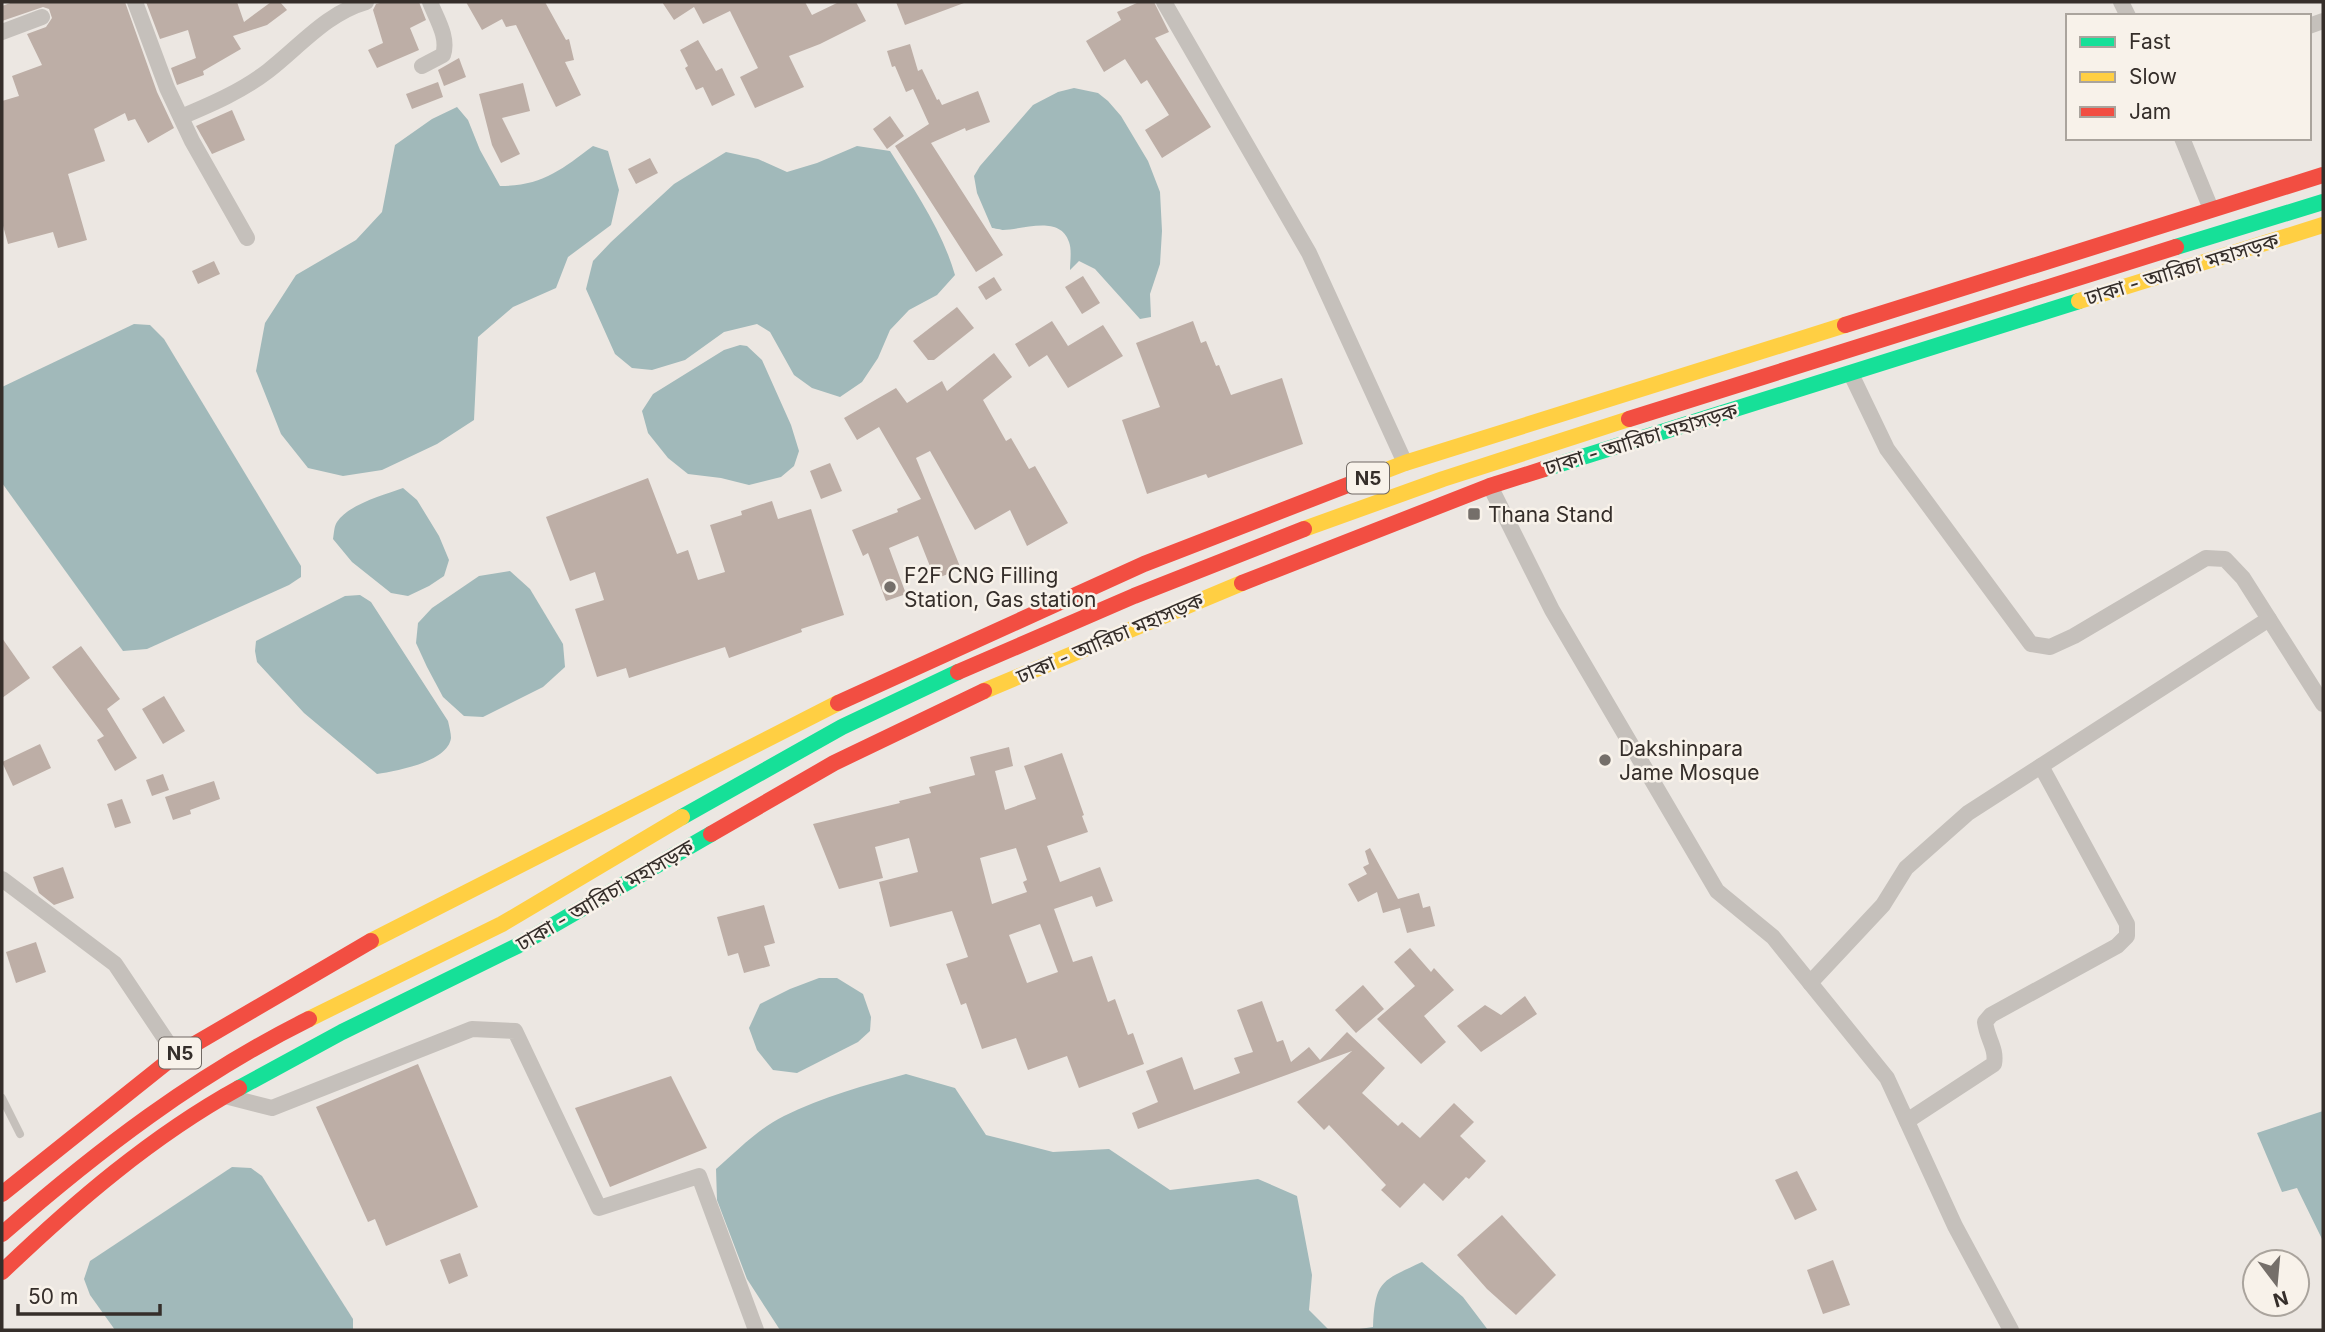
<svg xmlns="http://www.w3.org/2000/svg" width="2325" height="1332" viewBox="0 0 2325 1332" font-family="Inter,'Noto Sans Bengali',sans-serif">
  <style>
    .water { fill: #a1b9ba }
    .building { fill: #bdaea6; fill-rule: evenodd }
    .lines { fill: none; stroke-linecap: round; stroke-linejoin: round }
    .lane { stroke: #c5c0bb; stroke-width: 8 }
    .street { stroke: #c5c0bb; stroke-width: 16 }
    .fast { stroke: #16e098; stroke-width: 16 }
    .slow { stroke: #ffcf43; stroke-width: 16 }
    .jam { stroke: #f24e42; stroke-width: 16 }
    .poi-dot { fill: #756f6a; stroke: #f8f2ea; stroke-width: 2.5 }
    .labels { text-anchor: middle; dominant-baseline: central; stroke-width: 5; stroke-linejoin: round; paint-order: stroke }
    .shield { fill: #f8f2ea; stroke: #706964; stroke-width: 2 }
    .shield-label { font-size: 19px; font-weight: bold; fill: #352e2a }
    .street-label { font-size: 21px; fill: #352e2a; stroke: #f8f2ea }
    .poi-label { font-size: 21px; fill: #352e2a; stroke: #f8f2ea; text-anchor: start }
  </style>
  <rect width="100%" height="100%" fill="#ece7e2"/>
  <!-- water -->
  <g class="water">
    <path d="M 1074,88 L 1098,93 L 1108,101 L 1121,116 L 1148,161 L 1160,192 L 1162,231 L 1160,264 L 1150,294 L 1151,317 L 1140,319 L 1095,269 L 1079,261 L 1070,270 C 1070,262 1072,250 1069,242 C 1060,214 1022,230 1003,230 C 1003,230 993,228 992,228 L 977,193 L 974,176 L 980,166 L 1033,105 L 1058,92 Z"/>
    <path d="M 457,107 L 468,120 L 480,150 L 500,186 C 542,186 561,170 593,146 L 608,151 L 619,190 L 611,225 L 568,257 L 556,288 L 513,307 L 478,337 L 474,420 L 437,444 L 382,470 L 343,476 L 308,468 L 281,434 L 256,371 L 265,323 L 296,275 L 356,240 L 382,212 L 395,145 L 432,119 Z"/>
    <path d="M 857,146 L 890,151 C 915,191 942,230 955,275 L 937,295 L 909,310 L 890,330 L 878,358 L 862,382 L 840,397 L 812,388 L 794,375 L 770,332 L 757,324 L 724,332 L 685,360 L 652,370 L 632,368 L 615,354 L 586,289 L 593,261 L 611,242 L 674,184 L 726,152 L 758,159 L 787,172 L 817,163 Z"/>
    <polygon points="134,324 150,325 164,339 301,566 301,577 289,585 147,649 123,651 2,483 2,387"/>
    <polygon points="740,345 747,346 762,360 791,425 799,451 794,466 781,477 749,485 721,478 688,474 668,458 648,433 642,411 653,394 724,350"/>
    <path d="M 403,488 L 417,500 L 439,536 L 449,560 L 444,576 L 429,586 L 408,596 L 391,593 L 352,562 L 333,539 C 334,534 334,526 337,522 C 349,504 384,495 403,488 Z"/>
    <polygon points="510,571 530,589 563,644 565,667 543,687 483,717 464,716 443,697 427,667 416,643 418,623 432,608 479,576"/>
    <path d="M 360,595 L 371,602 L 448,721 C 449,726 451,733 451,738 C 448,762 396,771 377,774 L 304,713 L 257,662 L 255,651 L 256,641 L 345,596 Z"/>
    <polygon points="819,978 837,978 863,994 871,1017 870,1031 858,1042 797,1073 773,1070 757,1050 749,1028 760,1004 790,989"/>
    <path d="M 906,1074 L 955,1088 L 986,1135 L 1053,1152 L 1109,1149 L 1170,1190 L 1258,1179 L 1297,1196 L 1312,1275 L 1309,1310 L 1329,1330 L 780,1330 L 747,1279 L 717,1200 L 716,1169 C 737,1151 759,1128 784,1116 C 822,1097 866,1085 906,1074 Z"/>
    <polygon points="2323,1111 2323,1241 2297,1188 2282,1192 2257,1133"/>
    <polygon points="232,1167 251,1168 262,1176 353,1319 353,1330 115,1330 90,1295 84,1279 90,1261"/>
    <path d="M 1422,1262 L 1463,1297 L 1488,1330 L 1353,1330 L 1373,1327 C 1375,1280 1382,1281 1422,1262 Z"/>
  </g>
  <!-- building -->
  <g class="building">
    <polygon points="13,2 125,2 157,92 174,128 148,143 135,119 128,121 125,113 94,129 105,161 68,174 87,240 58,248 53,232 8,244 2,222 2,101 19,96 12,76 42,65 27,34 46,27 52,18 49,9 43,7 2,21 2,6"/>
    <polygon points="146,2 237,2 244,22 271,2 280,2 287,10 267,25 233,36 241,49 203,71 204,75 177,85 171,68 196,58 188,30 160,39"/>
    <polygon points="384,2 419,2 426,20 410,28 419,50 377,68 368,50 383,43 373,10 376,4"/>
    <polygon points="466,2 545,2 566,40 569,39 574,60 565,62 581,95 556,107 516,25 506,27 502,19 482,30"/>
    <polygon points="662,2 805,2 812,15 839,2 856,2 866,21 820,44 789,56 804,87 755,108 740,77 758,68 730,11 703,24 694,7 674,20"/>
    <polygon points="896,2 963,2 964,3 905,25"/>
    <polygon points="1139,2 1154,2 1169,32 1155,38 1211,127 1162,158 1145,130 1169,115 1147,80 1141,84 1125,59 1104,72 1086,41 1121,20 1117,12"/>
    <polygon points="698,40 716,71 722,68 735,95 712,106 703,87 696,90 685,68 688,66 680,50"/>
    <polygon points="910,44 918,71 922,69 937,100 939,99 942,105 978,91 990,122 966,131 965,128 931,143 1003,255 976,272 895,146 929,124 913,89 906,92 895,66 892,67 887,51"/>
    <polygon points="459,58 466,77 444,86 438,70"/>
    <polygon points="438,82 443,97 412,109 406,94"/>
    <polygon points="523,83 530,111 502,118 520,154 501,163 492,145 479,94"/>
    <polygon points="232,110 245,140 212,154 196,126"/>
    <polygon points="890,116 904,136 887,149 873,129"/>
    <polygon points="650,158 658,173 636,184 628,169"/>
    <polygon points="214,261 220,274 198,284 192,271"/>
    <polygon points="1083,276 1100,303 1082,314 1065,287"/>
    <polygon points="994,277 1002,290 986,300 978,287"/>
    <polygon points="957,307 974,328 934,360 928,360 913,341"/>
    <polygon points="1052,321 1068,346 1103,325 1123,356 1068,388 1047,355 1029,367 1015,344"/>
    <polygon points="1193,321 1201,343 1206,341 1216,366 1219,365 1231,395 1282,378 1303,444 1208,478 1206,474 1147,494 1122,420 1160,407 1136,343"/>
    <polygon points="994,353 1012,377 983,400 1006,441 1011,438 1029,469 1035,466 1068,523 1027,546 1010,510 975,530 930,451 916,458 961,569 935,579 918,536 889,548 906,594 886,601 868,553 863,556 852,530 898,512 897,509 921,499 879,427 857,440 844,418 896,388 907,403 942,381 947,391"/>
    <polygon points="830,463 842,491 821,499 810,471"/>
    <polygon points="648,478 677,554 688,550 698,580 725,572 710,525 742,515 741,511 772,501 778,519 811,509 844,615 801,629 802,632 729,658 725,647 629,678 626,668 597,677 575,609 604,600 595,572 570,581 546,517"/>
    <polygon points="2,638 30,678 2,698"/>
    <polygon points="81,646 120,699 107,709 137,758 115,771 97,740 104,736 52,667"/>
    <polygon points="164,696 185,731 163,744 142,709"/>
    <polygon points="40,744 51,768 13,786 2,762"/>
    <path d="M 1009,747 L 1013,766 L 995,771 L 1005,810 L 1036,799 L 1024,766 L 1062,753 L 1084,815 L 1082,816 L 1088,832 L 1047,846 L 1060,882 L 1100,867 L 1113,901 L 1096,907 L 1092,896 L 1054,909 L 1073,962 L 1092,956 L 1108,1002 L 1115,999 L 1128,1035 L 1133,1033 L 1144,1064 L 1079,1088 L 1067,1056 L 1028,1070 L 1016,1038 L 982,1049 L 966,1003 L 961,1005 L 946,964 L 968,957 L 952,911 L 890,927 L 879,882 L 918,872 L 909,838 L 875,847 L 883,878 L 839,889 L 813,824 L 900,803 L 899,801 L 931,793 L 929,787 L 975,775 L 970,757 ZM 1016,848 L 1027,880 L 1023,882 L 1027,892 L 992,904 L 980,858 ZM 1040,924 L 1058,972 L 1027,983 L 1009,935 Z"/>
    <polygon points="163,774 169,790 152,796 146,780"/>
    <polygon points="214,781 220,799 190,810 191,814 173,820 165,797"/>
    <polygon points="122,799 131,823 115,828 107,804"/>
    <polygon points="1370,848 1398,899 1419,893 1423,908 1430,906 1435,926 1407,933 1400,908 1383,913 1377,892 1358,902 1348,884 1367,874 1363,867 1369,864 1365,851"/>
    <polygon points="63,867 74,898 54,905 39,893 33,877"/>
    <polygon points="764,905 775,943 764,946 770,966 744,973 738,953 728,956 717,917"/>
    <polygon points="36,942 46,972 16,983 6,952"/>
    <polygon points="1410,948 1431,972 1434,968 1454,990 1424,1016 1446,1042 1421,1064 1377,1019 1415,986 1394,962"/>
    <polygon points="1363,985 1384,1009 1356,1033 1335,1010"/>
    <polygon points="1525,996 1537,1014 1481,1052 1457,1026 1485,1005 1501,1015"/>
    <polygon points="1262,1001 1277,1042 1283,1040 1291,1062 1309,1047 1320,1060 1347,1032 1385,1068 1362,1093 1398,1126 1402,1122 1420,1138 1454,1103 1474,1122 1460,1136 1486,1161 1469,1179 1466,1177 1443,1201 1424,1183 1400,1208 1381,1190 1386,1185 1329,1125 1324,1130 1297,1102 1352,1051 1138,1129 1132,1113 1158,1102 1146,1071 1182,1057 1194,1090 1240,1073 1234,1058 1253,1052 1237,1010"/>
    <polygon points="418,1064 478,1207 386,1246 375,1219 368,1222 316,1107"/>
    <polygon points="671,1076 707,1148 610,1187 575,1108"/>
    <polygon points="1797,1171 1817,1210 1795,1220 1775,1180"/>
    <polygon points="1502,1215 1556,1275 1516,1315 1487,1289 1457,1255"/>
    <polygon points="460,1253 468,1276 449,1284 440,1260"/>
    <polygon points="1833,1260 1850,1305 1823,1314 1807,1270"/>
  </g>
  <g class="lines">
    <!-- lane -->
    <polyline class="lane" points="2,1098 20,1134"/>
    <!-- street -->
    <g class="street">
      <polyline points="135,2 167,88 192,141 247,238"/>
      <polyline points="1164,2 1309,253 1405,463"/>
      <polyline points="2121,2 2128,16"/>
      <polyline points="2309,26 2323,21"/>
      <polyline points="2,32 42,17"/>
      <path d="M 422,66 L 443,55 C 449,37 436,18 430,2"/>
      <path d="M 181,117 C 212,104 242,91 268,71 C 299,47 327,13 366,2"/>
      <polyline points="2182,138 2211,209"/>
      <polyline points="1851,374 1887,449 2031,644 2050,647 2074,636 2206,558 2225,559 2243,578 2323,704"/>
      <polyline points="1490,486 1552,610 1717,891 1773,937 1887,1078 1955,1226 2011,1330"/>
      <polyline points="2,879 115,964 176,1055"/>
      <polyline points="1810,983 1883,905 1906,868 1968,813 2269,619"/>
      <polyline points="225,1096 272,1108 472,1029 515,1031 599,1208 699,1176 756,1330"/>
      <path d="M 1907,1121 L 1994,1064 C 1997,1048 1987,1039 1985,1022 L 1991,1015 L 2117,946 L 2127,936 L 2127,924 L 2041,766"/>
    </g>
    <!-- fast -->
    <g class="fast">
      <polyline points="2176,247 2323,202"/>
      <polyline points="1544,469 2079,301"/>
      <polyline points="682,817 842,727 958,672"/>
      <polyline points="239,1088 342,1032 517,946 711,834"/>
    </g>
    <!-- slow -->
    <g class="slow">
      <polyline points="2079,301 2323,225"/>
      <polyline points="1358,481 1405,463 1845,325"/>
      <polyline points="1304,529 1443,479 1629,419"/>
      <polyline points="984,691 1242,583"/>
      <polyline points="371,941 838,703"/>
      <polyline points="309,1019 502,924 682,817"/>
    </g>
    <!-- jam -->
    <g class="jam">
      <polyline points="1845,325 2323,175"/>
      <polyline points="1629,419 2176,247"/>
      <polyline points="1242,583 1490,486 1544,469"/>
      <polyline points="958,672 1134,596 1304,529"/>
      <polyline points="838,703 1144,564 1358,481"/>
      <polyline points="711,834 834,763 984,691"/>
      <polyline points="2,1194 176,1055 371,941"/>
      <path d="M 2,1234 C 97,1151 196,1075 309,1019"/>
      <path d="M 2,1272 C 74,1203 152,1136 239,1088"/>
    </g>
  </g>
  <!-- markers -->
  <g class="poi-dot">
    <rect x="1467" y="507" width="14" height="14" rx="3.5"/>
    <circle cx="890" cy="587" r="7"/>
    <circle cx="1605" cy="760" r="7"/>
  </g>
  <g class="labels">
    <!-- shield labels -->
    <g class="shield">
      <rect x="1347" y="462.5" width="42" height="31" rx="5"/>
      <rect x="159" y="1037.5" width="42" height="31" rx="5"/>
    </g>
    <g class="shield-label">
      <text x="1368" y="478">N5</text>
      <text x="180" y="1053">N5</text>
    </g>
    <!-- street labels -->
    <g class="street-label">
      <text transform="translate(2182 269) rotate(-17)">ঢাকা - আরিচা মহাসড়ক</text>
      <text transform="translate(1641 439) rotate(-17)">ঢাকা - আরিচা মহাসড়ক</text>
      <text transform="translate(1110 638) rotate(-23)">ঢাকা - আরিচা মহাসড়ক</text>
      <text transform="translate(605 895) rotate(-30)">ঢাকা - আরিচা মহাসড়ক</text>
    </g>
    <!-- poi labels -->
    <g class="poi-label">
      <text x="1488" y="514">Thana Stand</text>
      <text x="904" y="575">F2F CNG Filling<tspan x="904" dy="24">Station, Gas station</tspan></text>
      <text x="1619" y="748">Dakshinpara<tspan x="1619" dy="24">Jame Mosque</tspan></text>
    </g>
  </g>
  <!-- border -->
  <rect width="2325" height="1332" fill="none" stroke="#352e2a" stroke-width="7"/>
  <!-- legend -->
  <rect x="2066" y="14" width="245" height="126" fill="#f8f2ea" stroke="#aaa49d" stroke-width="2"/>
  <rect x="2080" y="37" width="35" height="10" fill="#16e098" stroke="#aaa49d" stroke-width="2"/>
  <text x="2129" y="49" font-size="21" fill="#352e2a">Fast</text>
  <rect x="2080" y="72" width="35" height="10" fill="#ffcf43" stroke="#aaa49d" stroke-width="2"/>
  <text x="2129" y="84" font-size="21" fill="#352e2a">Slow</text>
  <rect x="2080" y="107" width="35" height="10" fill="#f24e42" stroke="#aaa49d" stroke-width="2"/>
  <text x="2129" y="119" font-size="21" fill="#352e2a">Jam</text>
  <!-- north arrow -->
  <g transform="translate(2276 1283) rotate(164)"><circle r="33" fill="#f8f2ea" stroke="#aaa49d" stroke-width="2"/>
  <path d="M0-5L12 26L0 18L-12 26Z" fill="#756f6a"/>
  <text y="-10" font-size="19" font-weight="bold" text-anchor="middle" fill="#352e2a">N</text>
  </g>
  <!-- scale -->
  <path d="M18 1304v10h142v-10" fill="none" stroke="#352e2a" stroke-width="3.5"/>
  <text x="28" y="1304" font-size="21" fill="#352e2a" stroke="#f8f2ea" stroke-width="5" paint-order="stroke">50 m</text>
</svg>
